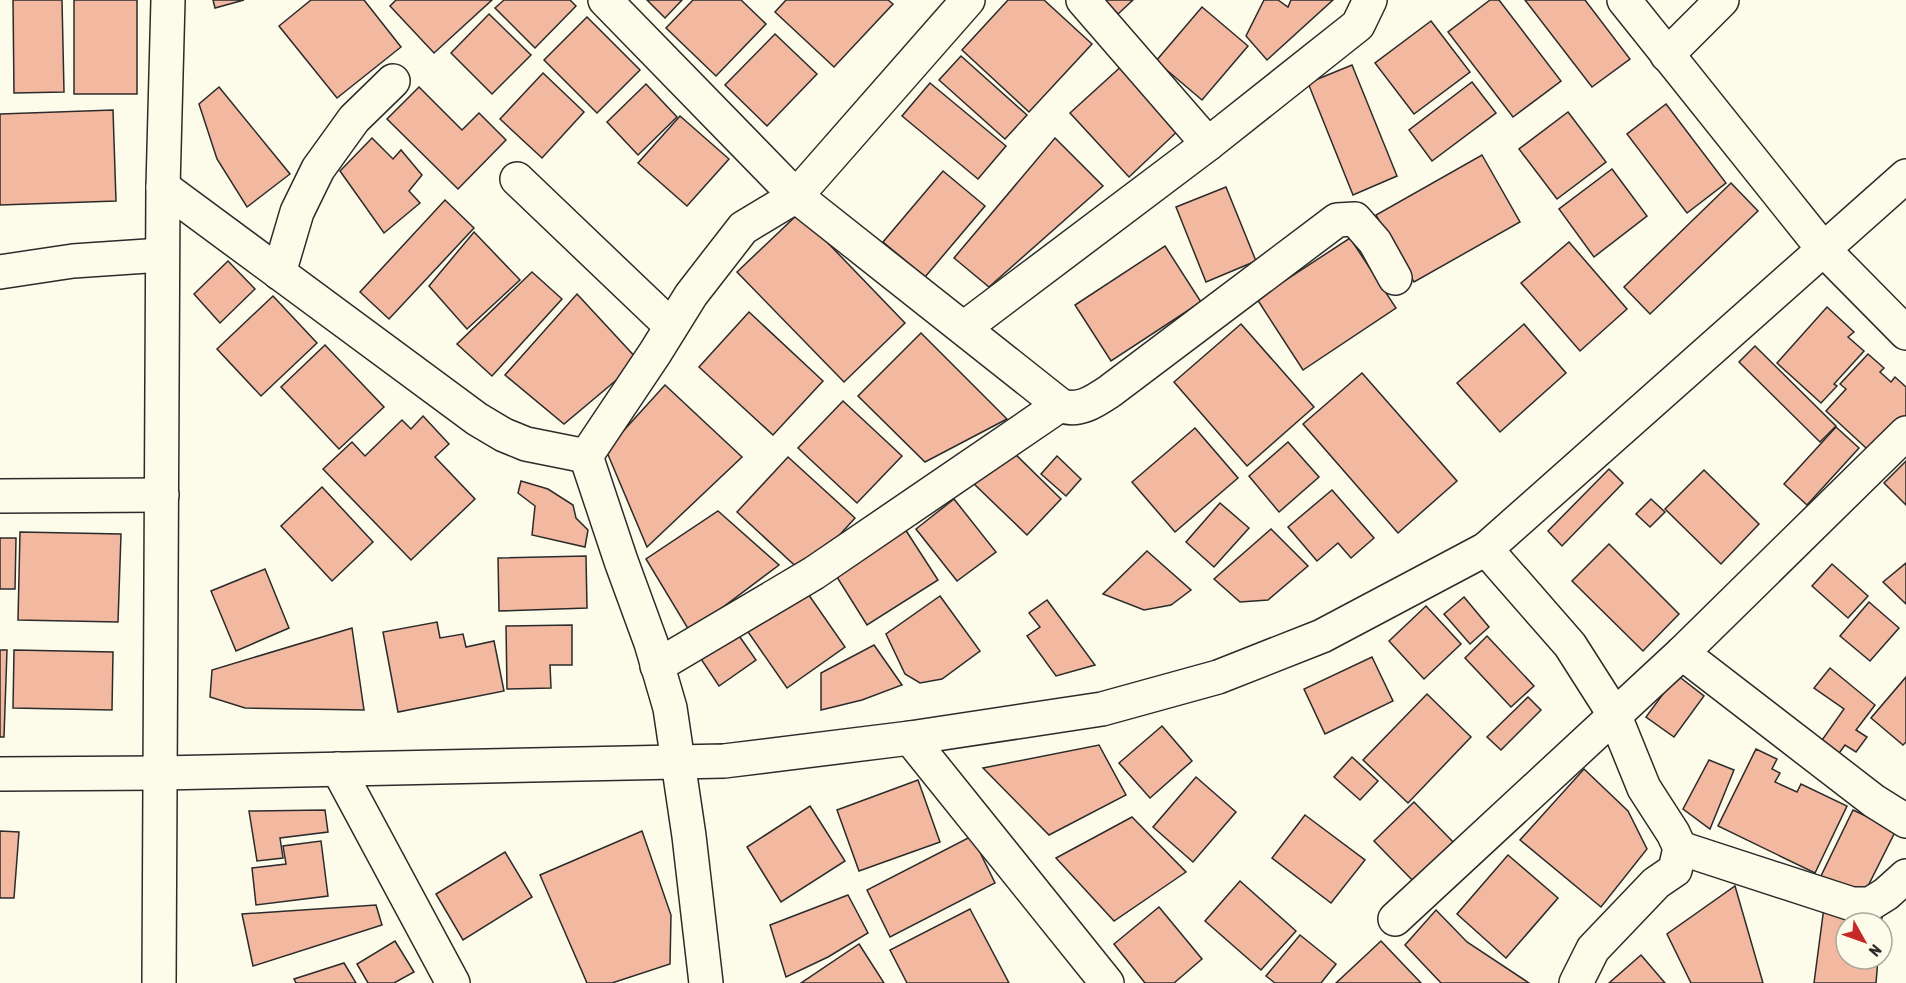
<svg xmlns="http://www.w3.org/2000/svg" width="1906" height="983" viewBox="0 0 1906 983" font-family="'Asap Condensed',sans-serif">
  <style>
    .building { fill: #f2b8a0; stroke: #2b2b2b; stroke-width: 1.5 }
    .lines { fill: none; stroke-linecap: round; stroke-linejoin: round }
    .minor-casing { stroke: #2b2b2b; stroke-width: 36 }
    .minor { stroke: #fdfbea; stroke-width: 33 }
  </style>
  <rect width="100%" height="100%" fill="#fdfbea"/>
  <!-- building -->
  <g class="building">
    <polygon points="13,0 62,0 64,92 14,93"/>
    <rect x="74" y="0" width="63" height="94"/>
    <polygon points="213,0 244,0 215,8"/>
    <polygon points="311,0 364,0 401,47 337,98 279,26"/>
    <polygon points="396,0 492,0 434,53 390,6"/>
    <polygon points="504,0 570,0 576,6 535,48 495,8"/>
    <polygon points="647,0 682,0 665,18"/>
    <polygon points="693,0 741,0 766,24 716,76 666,28"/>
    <polygon points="786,0 888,0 893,4 834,67 775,12"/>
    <polygon points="1008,0 1044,0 1092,44 1029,112 962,50"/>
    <polygon points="1105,0 1133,0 1118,14"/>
    <polygon points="1264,0 1278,0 1288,7 1291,0 1333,0 1267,60 1246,36"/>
    <polygon points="1490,0 1499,0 1561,81 1513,117 1448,32"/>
    <polygon points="1525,0 1585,0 1630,59 1592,87"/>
    <polygon points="1202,7 1248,46 1202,100 1156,61"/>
    <polygon points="489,14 531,55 492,94 451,53"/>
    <polygon points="587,17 640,70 597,113 544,60"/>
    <polygon points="1431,21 1470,72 1414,114 1375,63"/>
    <polygon points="775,34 817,74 767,126 725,85"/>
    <polygon points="961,56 1027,115 1005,139 939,80"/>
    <polygon points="1125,63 1183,126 1129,177 1070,113"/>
    <polygon points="1352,65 1397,176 1353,195 1308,83"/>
    <polygon points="543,73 584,112 542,158 500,119"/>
    <polygon points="1472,82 1496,113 1432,161 1409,130"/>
    <polygon points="930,83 1006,146 978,179 902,116"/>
    <polygon points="646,84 677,117 638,155 607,122"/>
    <polygon points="219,87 290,174 247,207 217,159 199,104"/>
    <polygon points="419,87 462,130 479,113 506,140 458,189 387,119"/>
    <polygon points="1666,104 1726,183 1687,213 1627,134"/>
    <polygon points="113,110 116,201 0,205 0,114"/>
    <polygon points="1568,112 1606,162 1557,199 1519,149"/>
    <polygon points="680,116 729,159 687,206 638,163"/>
    <polygon points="372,138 393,159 401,150 422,175 409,191 420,203 384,233 340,171"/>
    <polygon points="1055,138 1103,186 989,287 954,258"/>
    <polygon points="1482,155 1520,222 1414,282 1376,215"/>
    <polygon points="1612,169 1647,216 1594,257 1559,209"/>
    <polygon points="943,171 985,206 925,277 883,242"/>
    <polygon points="1731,183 1758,211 1650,314 1624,287"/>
    <polygon points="1226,187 1256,261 1206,282 1176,207"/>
    <polygon points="445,200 474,228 389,319 360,292"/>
    <polygon points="799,213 905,323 844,382 737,272"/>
    <polygon points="474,232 520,280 467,329 429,286"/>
    <polygon points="1350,238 1396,308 1303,370 1257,299"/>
    <polygon points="1569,242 1627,309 1580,351 1521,283"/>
    <polygon points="1165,246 1201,302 1111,361 1075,305"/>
    <polygon points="228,261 255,289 220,323 194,294"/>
    <polygon points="532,272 562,299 492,376 457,344"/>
    <polygon points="577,294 639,361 564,424 505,375"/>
    <polygon points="273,296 317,343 261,396 217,349"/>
    <polygon points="1827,307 1854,332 1848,337 1864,351 1834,384 1837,386 1821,403 1777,363"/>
    <polygon points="749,312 823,381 773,435 699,367"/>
    <polygon points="1241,324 1314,407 1247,466 1174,382"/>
    <polygon points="1524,324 1566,373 1500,432 1457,383"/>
    <polygon points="921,333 1007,419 925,462 858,396"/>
    <polygon points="325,345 384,407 339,449 281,387"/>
    <polygon points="1755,346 1836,426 1820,442 1739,362"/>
    <polygon points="1868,354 1884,368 1880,372 1891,382 1895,377 1906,387 1906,428 1878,459 1826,411 1846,389 1840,384"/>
    <polygon points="1362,373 1457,481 1398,533 1303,424"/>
    <polygon points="665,385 742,457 647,547 606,450"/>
    <polygon points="843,401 902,456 857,503 798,448"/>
    <polygon points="423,416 449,444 435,457 475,499 411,560 323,469 352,442 365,456 402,420 411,429"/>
    <polygon points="1836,427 1859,448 1807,505 1784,484"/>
    <polygon points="1195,428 1238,478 1175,532 1132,482"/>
    <polygon points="1288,442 1319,477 1279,512 1249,476"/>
    <polygon points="1008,447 1061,499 1027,535 973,483"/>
    <polygon points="1057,456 1081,479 1066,496 1041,474"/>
    <polygon points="788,457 855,518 804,574 737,512"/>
    <polygon points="1906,461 1906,505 1884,483"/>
    <polygon points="1609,469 1623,483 1562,546 1548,531"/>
    <polygon points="1704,470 1759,524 1721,564 1665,509"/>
    <polygon points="521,481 548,489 573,505 576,518 588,530 585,547 532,535 535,506 518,493"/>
    <polygon points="322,487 373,542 332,581 281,526"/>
    <polygon points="1332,490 1374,538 1351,558 1338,543 1317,561 1288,527"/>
    <polygon points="954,499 996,552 957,581 916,529"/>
    <polygon points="1651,499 1665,512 1650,527 1636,514"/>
    <polygon points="1220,503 1249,528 1214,567 1186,542"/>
    <polygon points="718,511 779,565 690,632 646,559"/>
    <polygon points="905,529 938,580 867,625 835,574"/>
    <polygon points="1271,529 1308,566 1268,600 1240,602 1214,579"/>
    <polygon points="20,532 121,534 118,622 18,620"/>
    <polygon points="0,538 16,538 15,589 0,589"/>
    <polygon points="1609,544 1679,614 1643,651 1572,581"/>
    <polygon points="1147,551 1191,590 1171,605 1144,610 1103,594"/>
    <polygon points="586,556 587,608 499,611 498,558"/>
    <polygon points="1906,563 1906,604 1883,582"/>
    <polygon points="1832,564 1868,596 1848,618 1812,586"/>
    <polygon points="265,569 289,628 236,651 211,591"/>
    <polygon points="804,588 845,647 787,688 746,629"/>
    <polygon points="940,596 980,651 942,679 920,683 905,674 886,634"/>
    <polygon points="1464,597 1489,627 1470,644 1444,614"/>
    <polygon points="1047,600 1095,665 1056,676 1027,636 1040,627 1029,613"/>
    <polygon points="1869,602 1899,628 1870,661 1840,636"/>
    <polygon points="1426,606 1461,644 1424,679 1389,641"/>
    <polygon points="437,622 440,638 463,634 466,647 494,641 504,691 398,712 383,632"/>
    <polygon points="572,625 572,665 550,665 551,688 507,689 506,626"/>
    <polygon points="352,628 364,710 245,708 210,697 212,670"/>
    <polygon points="735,630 756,660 719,686 699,656"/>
    <polygon points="1487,636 1534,686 1511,707 1465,658"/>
    <polygon points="874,645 902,685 862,700 821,710 821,673"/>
    <polygon points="0,650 7,650 4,737 0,737"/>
    <polygon points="14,650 113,652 112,710 13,708"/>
    <polygon points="1372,657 1393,701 1325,734 1304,689"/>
    <polygon points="1830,668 1875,705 1856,730 1867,737 1856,752 1845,745 1832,763 1815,750 1844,709 1814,688"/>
    <polygon points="1677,675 1704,696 1674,737 1646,717"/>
    <polygon points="1906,677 1906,742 1903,745 1871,718"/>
    <polygon points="1427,694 1471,737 1408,803 1363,760"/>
    <polygon points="1528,697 1541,710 1501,750 1487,737"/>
    <polygon points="1162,726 1192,761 1150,798 1119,763"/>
    <polygon points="1099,745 1126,795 1049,835 983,768"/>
    <polygon points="1756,749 1777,759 1772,769 1780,773 1775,782 1797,792 1801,784 1847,806 1815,873 1718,826"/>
    <polygon points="1352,757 1378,781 1360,800 1334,777"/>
    <polygon points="1709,760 1734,770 1710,829 1683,809"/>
    <polygon points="1584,769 1628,811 1647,849 1601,907 1520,840"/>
    <polygon points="1196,777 1236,812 1193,862 1153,827"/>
    <polygon points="918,780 940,842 859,871 837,810"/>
    <polygon points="1414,802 1458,847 1418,886 1374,841"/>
    <polygon points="810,806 845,861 781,902 747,847"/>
    <polygon points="325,810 328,832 280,838 283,858 257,861 249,811"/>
    <polygon points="1853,810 1896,830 1863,896 1821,876"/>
    <polygon points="1305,815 1365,860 1331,903 1272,858"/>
    <polygon points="1132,817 1186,872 1114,921 1056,858"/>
    <polygon points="0,831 19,832 14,898 0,898"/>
    <polygon points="642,831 671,915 670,964 612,983 587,983 540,875"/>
    <polygon points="972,836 995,883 890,937 867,890"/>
    <polygon points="321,841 328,896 256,905 252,868 286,864 283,846"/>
    <polygon points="505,852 532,897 463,940 436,894"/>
    <polygon points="1508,855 1558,898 1506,958 1457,914"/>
    <polygon points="1240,881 1296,931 1261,970 1205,921"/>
    <polygon points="1735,886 1763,983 1691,983 1667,934"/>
    <polygon points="848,895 868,933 828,957 786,977 770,925"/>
    <polygon points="376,905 382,925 253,966 242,914"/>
    <polygon points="1159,907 1202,959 1174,983 1145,983 1114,944"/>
    <polygon points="1824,907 1882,917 1882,923 1846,923 1846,959 1878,959 1876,983 1814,983"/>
    <polygon points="970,909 1009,983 907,983 890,950"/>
    <polygon points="1436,910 1467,942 1529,983 1441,983 1405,945"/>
    <polygon points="1300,935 1336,964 1321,983 1275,983 1266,976"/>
    <polygon points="395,941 414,972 394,983 368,983 357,964"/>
    <polygon points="1381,941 1421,983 1336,983"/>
    <polygon points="859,944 884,983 801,983"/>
    <polygon points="1641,955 1665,983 1609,983"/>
    <polygon points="344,963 356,983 296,983 294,979"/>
  </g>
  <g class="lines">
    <!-- minor casing -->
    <g class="minor-casing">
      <g id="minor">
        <path d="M 605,0 L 796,196 L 1060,405 C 1078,413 1095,401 1110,391 L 1337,220 L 1355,219 L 1375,242 L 1395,278"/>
        <polyline points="1083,0 1208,144"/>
        <polyline points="1624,0 1824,250 1906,333"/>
        <polyline points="1667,55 1722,0"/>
        <polyline points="517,179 671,326"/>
        <polyline points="163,187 477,419 504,435 526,444 586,456"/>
        <polyline points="0,272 73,261 162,255"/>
        <polyline points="279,273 297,212 318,169 354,119 393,81"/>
        <polyline points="964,328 1208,144 1358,25 1370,0"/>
        <polyline points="0,496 162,495"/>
        <polyline points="1486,549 1570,645 1614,714 1644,788 1673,833 1680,848 1675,870 1656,883 1593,949 1576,983"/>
        <polyline points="1682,653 1874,801 1906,821"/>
        <polyline points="657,666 814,573 1060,405"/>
        <polyline points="910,738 1107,983"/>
        <polyline points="338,769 453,983"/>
        <polyline points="0,774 161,773 724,761 910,738 1102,709 1218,677 1322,636 1486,549 1906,176"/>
        <polyline points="1680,848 1852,904 1870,904 1886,894 1906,876"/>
        <polyline points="1395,919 1682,653 1906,433"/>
        <polyline points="159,983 163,187 168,0"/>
        <polyline points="706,983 689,836 670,708 651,643 621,561 586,456 655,353 691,295 743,228 796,196 968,0"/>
      </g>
    </g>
    <!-- minor -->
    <use href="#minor" class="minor"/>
  </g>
  <!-- north arrow -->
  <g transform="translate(1864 941) rotate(130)"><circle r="28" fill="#fdfbea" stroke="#a9a89e" stroke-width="1.5"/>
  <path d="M0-4.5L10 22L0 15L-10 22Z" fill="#c62828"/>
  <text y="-9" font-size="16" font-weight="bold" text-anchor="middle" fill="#2b2b2b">N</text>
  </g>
</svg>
